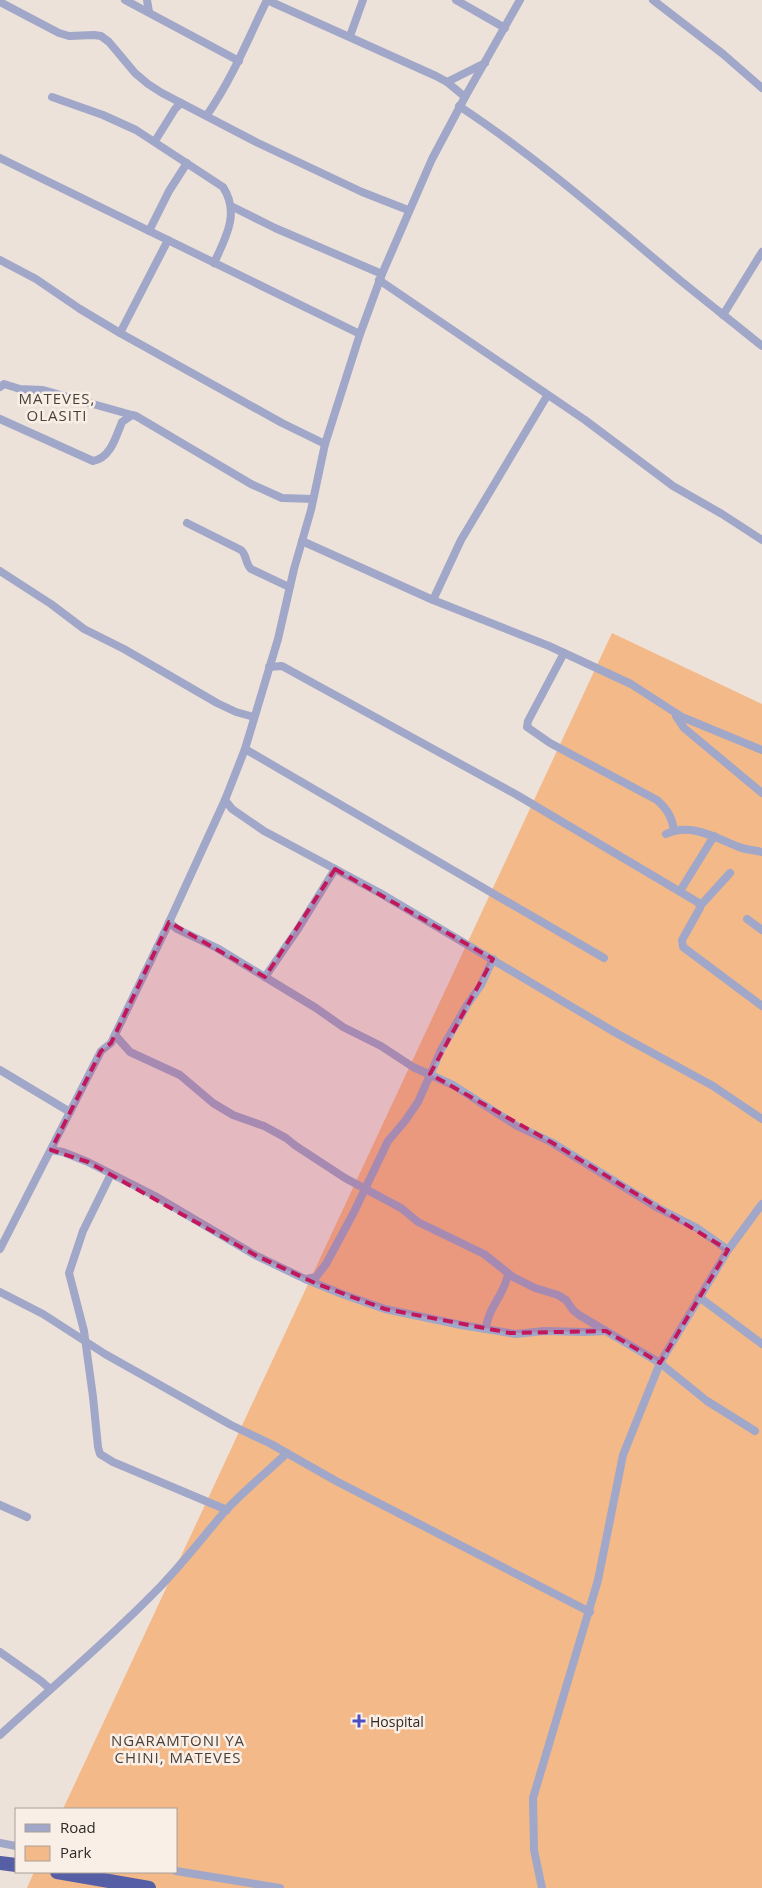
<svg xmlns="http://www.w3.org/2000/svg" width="762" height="1888" viewBox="0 0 762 1888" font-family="'Open Sans',sans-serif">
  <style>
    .green { fill: #f4b989 }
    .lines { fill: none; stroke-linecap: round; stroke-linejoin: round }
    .street { stroke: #a0a7c9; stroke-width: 8 }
    .highway { stroke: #565fa5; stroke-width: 14 }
    .marked { fill: #c2185b; fill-opacity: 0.2; stroke: #c2185b; stroke-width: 4; stroke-dasharray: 10 6; stroke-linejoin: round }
    .poi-dot { fill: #4b4ec4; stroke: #faefe6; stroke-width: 2 }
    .labels { text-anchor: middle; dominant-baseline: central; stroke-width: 5; stroke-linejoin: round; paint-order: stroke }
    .poi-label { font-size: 14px; fill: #2d2926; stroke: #faefe6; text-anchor: start }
    .neighbourhood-label { font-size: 15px; letter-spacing: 1px; fill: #4a413a; stroke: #faefe6 }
  </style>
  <rect width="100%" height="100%" fill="#ede2d9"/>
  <!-- green -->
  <polygon class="green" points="612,633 762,704 762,1888 27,1888 34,1872 176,1872 176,1809 63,1809"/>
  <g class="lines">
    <!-- street -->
    <g class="street">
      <polyline points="125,0 239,61"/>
      <polyline points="147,0 149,12"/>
      <polyline points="267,0 436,76 447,82 465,97"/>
      <polyline points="456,0 505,28"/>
      <polyline points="653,0 723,54 762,88"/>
      <polyline points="0,2 59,33 69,36 94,35 101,36 109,42 135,73 148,84 162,93 258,143 362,192 408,210"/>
      <polyline points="350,36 363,0"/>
      <polyline points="447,82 485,63"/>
      <path d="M 52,97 L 103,115 L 136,130 L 223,187 C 240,213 226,237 214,263"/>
      <path d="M 459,106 C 538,158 609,221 681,281 C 708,303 735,324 762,346"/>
      <path d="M 207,115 C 232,79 248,39 267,0"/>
      <polyline points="155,141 175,109 181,103"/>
      <polyline points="0,158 360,334"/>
      <polyline points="231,206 275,228 382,274"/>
      <polyline points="149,231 169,191 187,163"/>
      <polyline points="0,260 36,279 80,309 120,333 282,423 325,444"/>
      <polyline points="379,280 585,420 673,486 722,514 762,540"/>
      <polyline points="723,315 762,252"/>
      <polyline points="120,333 168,240"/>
      <polyline points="0,387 4,384 20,389 43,390 132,415"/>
      <path d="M 0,419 L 93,461 C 111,458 116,436 122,422 L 132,415 L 136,416 L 251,484 L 282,498 L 313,499"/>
      <path d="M 187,523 L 241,550 C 247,555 245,563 251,569 L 289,587"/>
      <polyline points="302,541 433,600 549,646 631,684 682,717 762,750"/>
      <polyline points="0,571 51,604 84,629 124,649 217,703 236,712 254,717"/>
      <polyline points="433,600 461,540 547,396"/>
      <path d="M 564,653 L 528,721 L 527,727 L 550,743 L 657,800 C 667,809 672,817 674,830"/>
      <polyline points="269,667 282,666 517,795 699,903 700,908 682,940 683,947 762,1006"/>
      <polyline points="676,716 684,728 762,793"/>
      <polyline points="245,749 604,958"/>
      <polyline points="225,800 232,809 264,831 380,893 616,1033 713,1086 762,1119"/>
      <path d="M 666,834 C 690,822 716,838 739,847 C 746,850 754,850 762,852"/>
      <polyline points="680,891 714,836"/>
      <polyline points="701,905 730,873"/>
      <polyline points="747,919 762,930"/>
      <polyline points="169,922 177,929 217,948 265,977 316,1008 343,1027 381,1046 413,1067 453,1085 517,1126 551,1142 658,1208 697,1228 728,1250"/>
      <polyline points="265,977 298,929 335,869"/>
      <polyline points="115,1035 130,1052 180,1075 213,1103 233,1115 264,1126 286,1138 296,1146 345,1178 401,1208 418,1222 484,1254 513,1277 535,1288 558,1295 566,1300 573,1310 579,1315 660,1363 707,1401 755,1431"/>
      <polyline points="0,1070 70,1112"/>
      <polyline points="51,1150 63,1152 88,1162 155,1196 255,1255 305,1279 342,1294 385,1309 461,1325 516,1334 544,1331 585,1332 606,1331"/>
      <polyline points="111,1174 83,1231 69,1273 84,1331 93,1397 98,1447 100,1454 113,1462 227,1510"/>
      <polyline points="0,1249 101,1051 111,1043 166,929 225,800 245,749 278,639 294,569 311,510 325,444 360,334 382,274 432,159 465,97 520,0"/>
      <polyline points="306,1279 316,1277 326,1264 354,1212 388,1141 405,1121 418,1102 441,1050 467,1005 481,985 493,959"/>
      <polyline points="0,1292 43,1314 105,1354 231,1425 271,1444 336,1481 590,1612"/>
      <polyline points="699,1297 762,1344"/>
      <path d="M 486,1329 C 487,1309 505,1294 508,1274"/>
      <polyline points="0,1505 27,1517"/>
      <polyline points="0,1652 41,1681 50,1689"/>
      <path d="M 0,1735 C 51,1688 105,1643 154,1593 C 180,1567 202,1538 226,1510 C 245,1490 267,1472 287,1453"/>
      <polyline points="0,1843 16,1846"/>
      <polyline points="176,1871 280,1888"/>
      <polyline points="542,1888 534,1850 533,1798 598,1580 623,1455 660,1363 728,1250 762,1204"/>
    </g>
    <!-- highway -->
    <g class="highway">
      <polyline points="0,1863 16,1865"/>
      <polyline points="57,1872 149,1888"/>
    </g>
  </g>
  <!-- marked area -->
  <path class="marked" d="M 335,869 L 493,959 L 430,1074 L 551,1142 L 728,1250 L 660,1363 L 606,1331 L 510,1333 L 385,1309 L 317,1284 L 255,1255 L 88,1162 L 51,1150 L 101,1051 L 111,1043 L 169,922 L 265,977 Z"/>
  <!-- markers -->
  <path class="poi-dot" d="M356.5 1713.5h5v5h5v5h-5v5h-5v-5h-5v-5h5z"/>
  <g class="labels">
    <!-- poi labels -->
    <g class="poi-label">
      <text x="370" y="1721">Hospital</text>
    </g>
    <!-- neighbourhood labels -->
    <g class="neighbourhood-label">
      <text x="57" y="398">MATEVES,<tspan x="57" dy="17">OLASITI</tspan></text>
      <text x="178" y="1740">NGARAMTONI YA<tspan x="178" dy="17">CHINI, MATEVES</tspan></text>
    </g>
  </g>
  <!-- legend -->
  <rect x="15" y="1808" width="162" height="65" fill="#faefe6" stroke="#a8a099"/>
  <rect x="25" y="1824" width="25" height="8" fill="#a0a7c9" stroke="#a8a099"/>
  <text x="60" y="1833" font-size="15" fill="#2d2926">Road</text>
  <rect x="25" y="1846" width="25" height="15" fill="#f4b989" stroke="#a8a099"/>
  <text x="60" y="1858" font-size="15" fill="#2d2926">Park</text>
</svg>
